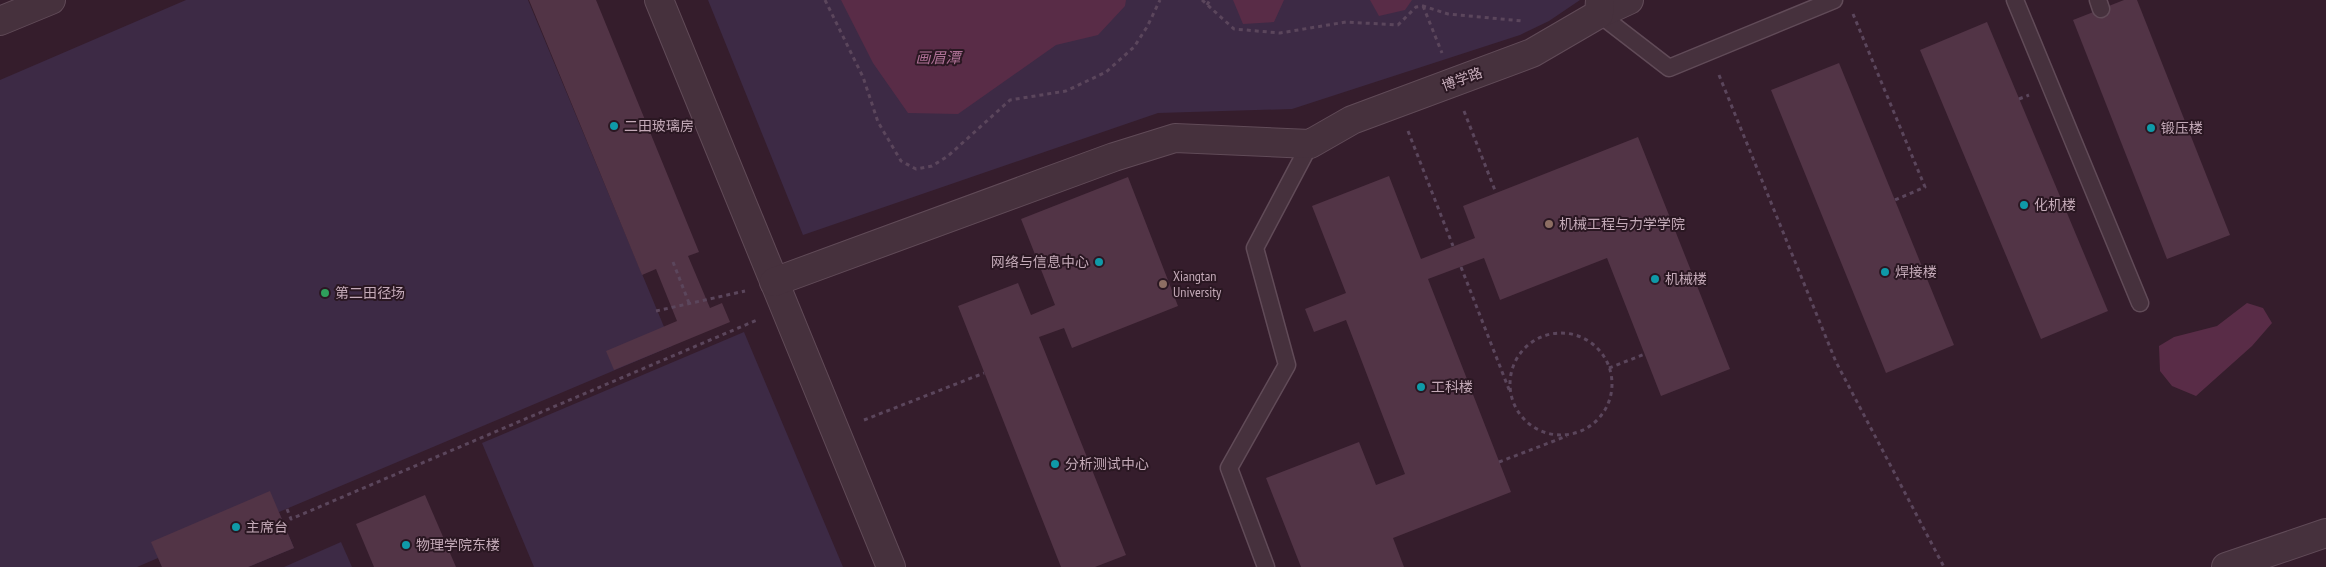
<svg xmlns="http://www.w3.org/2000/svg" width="2326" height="567" viewBox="0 0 2326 567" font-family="'PT Sans Narrow','Noto Sans SC',sans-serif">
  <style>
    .green { fill: #3d2a45 }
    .water { fill: #592c47 }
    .building { fill: #523446 }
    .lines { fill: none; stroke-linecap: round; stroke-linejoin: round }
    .lane-casing { stroke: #614b58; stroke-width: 19 }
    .street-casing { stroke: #614b58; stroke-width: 30 }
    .path { stroke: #5b465c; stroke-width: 3; stroke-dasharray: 4 4; stroke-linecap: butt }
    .lane { stroke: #46313d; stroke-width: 16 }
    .street { stroke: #46313d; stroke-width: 28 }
    .culture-dot { fill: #0f9aa8; stroke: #2a1722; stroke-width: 2 }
    .education-dot { fill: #8d6e63; stroke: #2a1722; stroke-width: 2 }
    .leisure-dot { fill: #2e9e5b; stroke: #2a1722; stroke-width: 2 }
    .labels { text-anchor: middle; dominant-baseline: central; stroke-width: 4; stroke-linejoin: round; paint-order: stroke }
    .street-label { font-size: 14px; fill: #c4aab8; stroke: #2a1722 }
    .poi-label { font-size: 14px; fill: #c4aab8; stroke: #2a1722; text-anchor: start }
    .water-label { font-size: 15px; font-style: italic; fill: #ae7196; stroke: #2a1722 }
  </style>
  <rect width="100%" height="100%" fill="#351d2c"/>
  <!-- green -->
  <g class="green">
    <polygon points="186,0 528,0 672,346 279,512 294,548 248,567 162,567 158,558 137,567 0,567 0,80"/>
    <polygon points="708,0 1580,0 1549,21 1520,35 1292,109 1158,113 803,235"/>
    <polygon points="744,332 843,567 534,567 482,443"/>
    <polygon points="341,542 352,567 284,567"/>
  </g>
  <!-- water -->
  <g class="water">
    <polygon points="841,0 1126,0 1125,6 1098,35 1056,45 958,114 908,113 873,63"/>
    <polygon points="1233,0 1284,0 1274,22 1243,24"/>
    <polygon points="1370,0 1412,0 1405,10 1379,16"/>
    <polygon points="2247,303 2263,308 2272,323 2252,346 2196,396 2172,386 2160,371 2159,346 2174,337 2217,326"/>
  </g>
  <!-- building -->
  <g class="building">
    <polygon points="529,0 596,0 699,252 688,256 710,308 722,303 730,322 614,370 606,351 677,321 656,269 642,275"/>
    <polygon points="2124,0 2137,0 2230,235 2167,259 2073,20"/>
    <polygon points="1987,22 2108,311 2041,339 1920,50"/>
    <polygon points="1839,63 1954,345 1886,373 1771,90"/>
    <polygon points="1638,137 1730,369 1661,396 1607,258 1500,300 1484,258 1428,279 1511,492 1393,538 1404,567 1301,567 1266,478 1359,442 1376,485 1405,474 1346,320 1314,332 1305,309 1346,293 1312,206 1389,176 1421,259 1475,238 1463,206"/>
    <polygon points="1128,177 1178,306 1072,348 1064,328 1039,337 1126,555 1095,567 1061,567 958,306 1018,283 1031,315 1055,305 1021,219"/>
    <polygon points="270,491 294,548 248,567 162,567 151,542"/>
    <polygon points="425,495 456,567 374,567 356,524"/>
  </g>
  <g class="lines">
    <!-- lane casing -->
    <g class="lane-casing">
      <g id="lane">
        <polyline points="2015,0 2140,303"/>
        <polyline points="2098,0 2101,9"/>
        <polyline points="1599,14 1669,68 1834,0"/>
        <polyline points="1266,567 1229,468 1287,365 1255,248 1310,144"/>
      </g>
    </g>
    <!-- street casing -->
    <g class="street-casing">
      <g id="street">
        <polyline points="659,0 891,567"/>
        <polyline points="1599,14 1629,0"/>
        <polyline points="0,21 51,0"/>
        <polyline points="774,282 1114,157 1175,138 1310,144 1352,120 1532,53 1599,14 1600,0"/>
        <polyline points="2226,567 2326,533"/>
      </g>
    </g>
    <!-- path -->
    <g class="path">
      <polyline points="825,0 863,77 878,122 901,161 916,169 932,166 948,156 1010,100 1066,91 1106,72 1134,47 1147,27 1160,0"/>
      <polyline points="1202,0 1234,29 1280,33 1346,22 1398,25 1416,7 1423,6 1448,14 1523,21"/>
      <polyline points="1207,5 1210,0"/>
      <polyline points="1423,6 1442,53"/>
      <polyline points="1853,14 1925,187 1895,200"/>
      <polyline points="1719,75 1836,362 1944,567"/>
      <polyline points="2019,99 2029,95"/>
      <polyline points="1464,111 1496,193"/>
      <polyline points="1408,131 1453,246"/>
      <polyline points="673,262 689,303"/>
      <polyline points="1461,267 1510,392"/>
      <polyline points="656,311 745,291"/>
      <circle cx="1561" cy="384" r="51"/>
      <polyline points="1609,368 1645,354"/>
      <polyline points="864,420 984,373"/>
      <polyline points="1499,462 1567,436"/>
      <polyline points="287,509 291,519 757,320"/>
    </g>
    <!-- lane -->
    <use href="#lane" class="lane"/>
    <!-- street -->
    <use href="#street" class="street"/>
  </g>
  <!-- markers -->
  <g class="culture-dot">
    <circle cx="614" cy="126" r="5"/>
    <circle cx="2151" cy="128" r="5"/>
    <circle cx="2024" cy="205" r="5"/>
    <circle cx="1099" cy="262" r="5"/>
    <circle cx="1885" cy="272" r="5"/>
    <circle cx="1655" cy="279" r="5"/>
    <circle cx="1421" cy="387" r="5"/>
    <circle cx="1055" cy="464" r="5"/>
    <circle cx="236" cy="527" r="5"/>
    <circle cx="406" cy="545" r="5"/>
  </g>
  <g class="education-dot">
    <circle cx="1549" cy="224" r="5"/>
    <circle cx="1163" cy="284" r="5"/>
  </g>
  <circle class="leisure-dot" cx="325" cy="293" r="5"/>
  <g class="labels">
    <!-- street labels -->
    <g class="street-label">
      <text transform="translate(1462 79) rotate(-20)">博学路</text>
    </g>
    <!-- poi labels -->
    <g class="poi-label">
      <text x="624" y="126">二田玻璃房</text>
      <text x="2161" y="128">锻压楼</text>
      <text x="2034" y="205">化机楼</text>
      <text x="1559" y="224">机械工程与力学学院</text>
      <text x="1089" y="262" text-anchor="end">网络与信息中心</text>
      <text x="1895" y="272">焊接楼</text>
      <text x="1173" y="276">Xiangtan<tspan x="1173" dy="16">University</tspan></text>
      <text x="1665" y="279">机械楼</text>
      <text x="335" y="293">第二田径场</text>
      <text x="1431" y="387">工科楼</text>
      <text x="1065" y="464">分析测试中心</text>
      <text x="246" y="527">主席台</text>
      <text x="416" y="545">物理学院东楼</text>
    </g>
    <!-- water labels -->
    <g class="water-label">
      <text x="938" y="57">画眉潭</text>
    </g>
  </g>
</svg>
